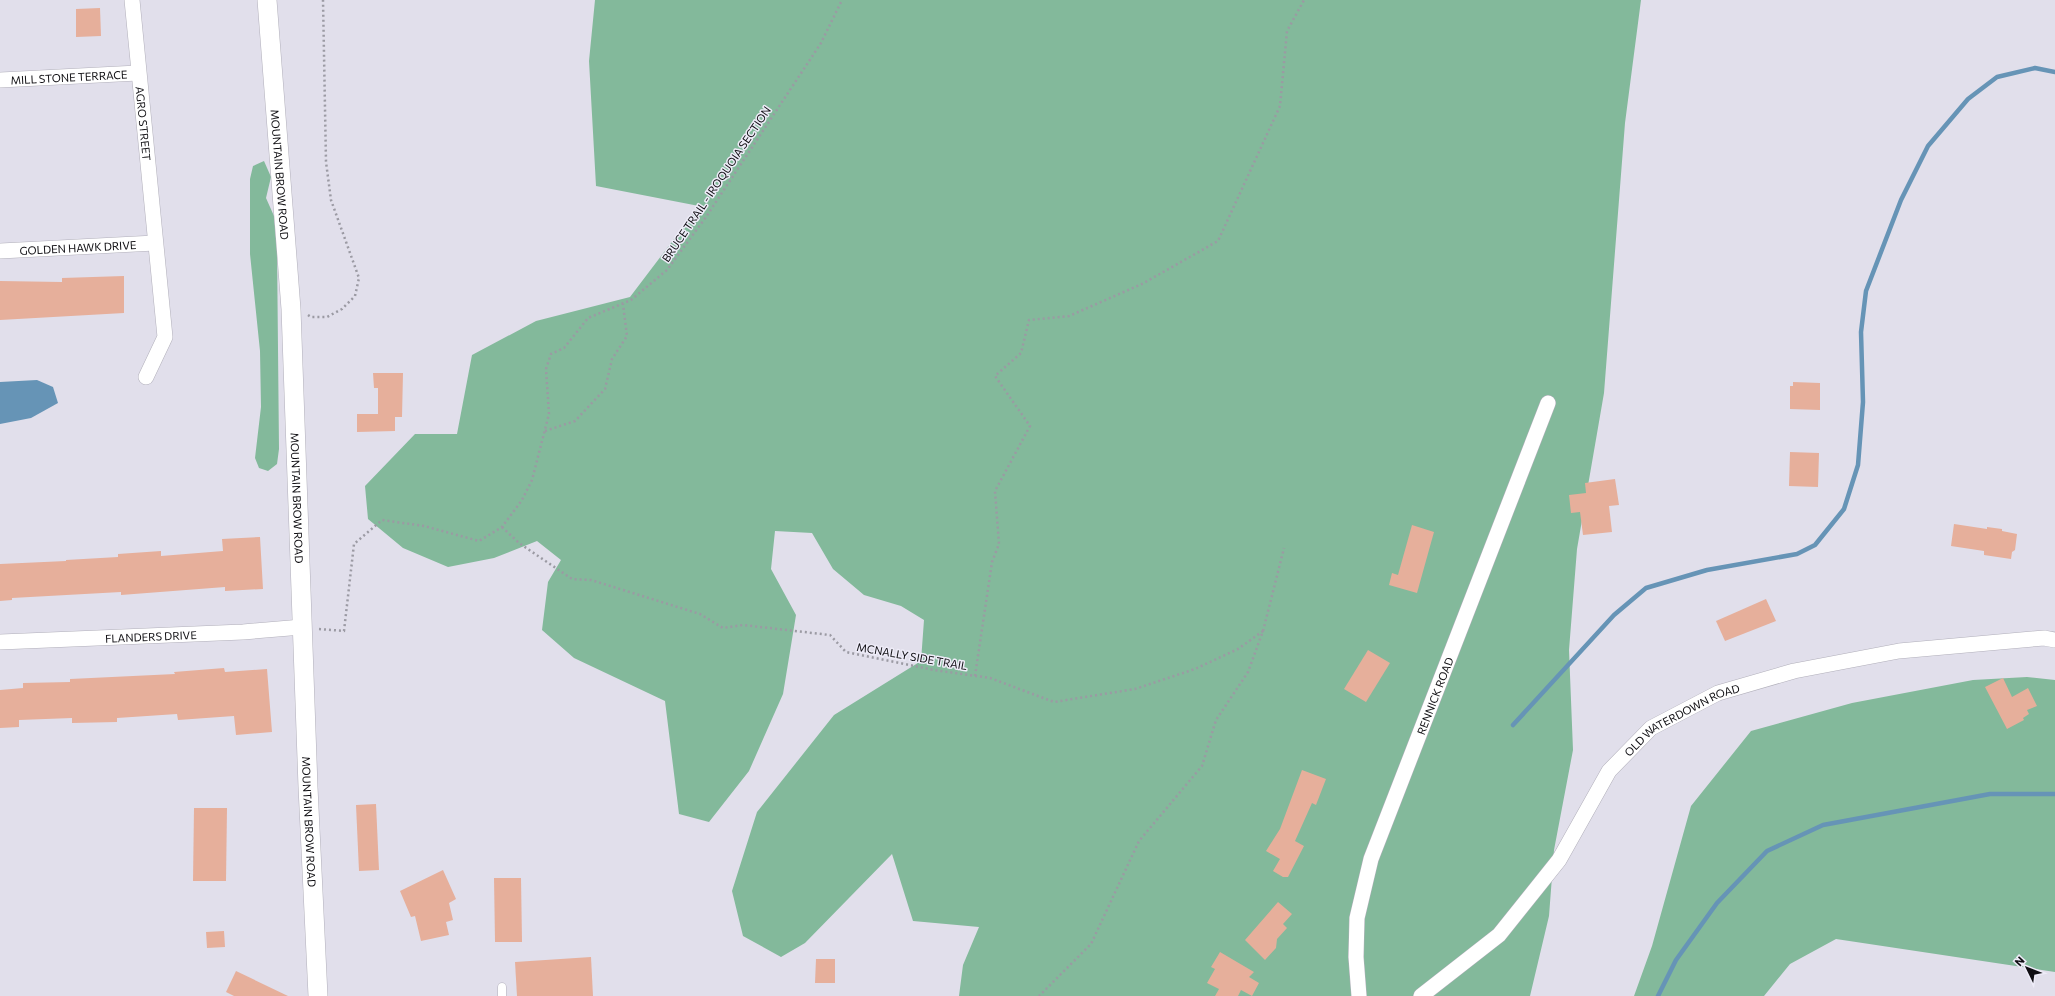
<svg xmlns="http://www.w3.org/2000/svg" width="2055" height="996" viewBox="0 0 2055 996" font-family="Commissioner,sans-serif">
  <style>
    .forest { fill: #83b99b }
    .water { fill: #6694b6 }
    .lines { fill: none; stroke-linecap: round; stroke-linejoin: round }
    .stream { stroke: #6694b6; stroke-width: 4.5 }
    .building { fill: #e6af9b }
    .service-casing { stroke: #b1afba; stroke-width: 9 }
    .minor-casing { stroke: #b1afba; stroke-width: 16 }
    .tertiary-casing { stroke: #b1afba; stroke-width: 20 }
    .path { stroke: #9b9aa3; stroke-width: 2.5; stroke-dasharray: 2 3; stroke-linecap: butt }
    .service { stroke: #fff; stroke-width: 8 }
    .minor { stroke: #fff; stroke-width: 15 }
    .tertiary { stroke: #fff; stroke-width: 19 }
    .labels { text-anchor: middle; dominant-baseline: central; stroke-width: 3; stroke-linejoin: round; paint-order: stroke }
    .street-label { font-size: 11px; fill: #0f0e12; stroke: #eeecf8 }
  </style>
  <rect width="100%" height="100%" fill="#e1dfeb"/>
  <!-- forest -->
  <g class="forest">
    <polygon points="595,0 1641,0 1625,123 1604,393 1577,549 1569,650 1573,750 1554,850 1549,916 1530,996 959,996 963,965 979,927 913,921 892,854 805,943 781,957 743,936 732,891 757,812 834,715 921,661 924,620 901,606 864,595 833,569 812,533 775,531 771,569 796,615 783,694 749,771 709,822 679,814 665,701 574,658 542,630 548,582 561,560 537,541 494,558 448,567 403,548 368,519 365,486 415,434 457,434 472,355 536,321 630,297 699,206 596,186 589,61"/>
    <polygon points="264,161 271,177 266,198 274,216 277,248 279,449 277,464 268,471 259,468 255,458 261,407 260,351 250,254 250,179 253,166"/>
    <polygon points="2027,677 2055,680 2055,972 1836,939 1790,964 1764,996 1634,996 1652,946 1691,806 1751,731 1852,703 1973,680"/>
  </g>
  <!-- water -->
  <polygon class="water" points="37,380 53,387 58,403 31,418 0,424 0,382"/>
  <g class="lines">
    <!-- stream -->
    <g class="stream">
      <polyline points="1513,725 1614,615 1646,588 1707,570 1797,554 1815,545 1844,509 1858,465 1863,402 1861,332 1866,291 1901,200 1928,146 1968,99 1997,77 2035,68 2055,72"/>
      <polyline points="1658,996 1676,960 1717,903 1767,851 1823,825 1990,794 2055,794"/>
    </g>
  </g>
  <!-- building -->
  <g class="building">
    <polygon points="100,8 101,36 76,37 76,9"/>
    <polygon points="124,276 124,313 0,320 0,281 62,282 62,278"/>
    <polygon points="373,373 403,373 402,417 395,417 395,431 357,432 357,414 378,414 378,388 374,388"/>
    <polygon points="1793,382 1820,383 1820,410 1790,409 1790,386 1793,386"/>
    <polygon points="1790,452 1819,453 1818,487 1789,486"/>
    <polygon points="1615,479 1619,505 1609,506 1612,532 1583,535 1580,512 1571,513 1569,495 1586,493 1585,483"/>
    <polygon points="1954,524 1987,529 1987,527 2002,529 2002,531 2017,534 2015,550 2012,552 2011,559 1984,555 1984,551 1951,546"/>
    <polygon points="1412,525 1434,532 1417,593 1389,585 1392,573 1398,575"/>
    <polygon points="260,537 263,589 225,591 225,587 121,595 121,592 12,598 12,600 0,601 0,564 66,561 66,560 118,557 118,554 161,551 161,556 223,551 222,539"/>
    <polygon points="1766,599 1776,621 1725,641 1716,621"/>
    <polygon points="1368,650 1390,663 1366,702 1344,689"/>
    <polygon points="224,668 225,672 267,669 272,732 236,735 234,716 178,720 177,714 117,718 117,722 72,723 72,718 19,720 19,727 0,728 0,690 23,688 23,683 70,682 70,679 175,674 174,672"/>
    <polygon points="2003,678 2012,697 2028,688 2037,706 2027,710 2029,714 2023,718 2024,720 2007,729 1985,687"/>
    <polygon points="1302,770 1326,779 1316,805 1312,803 1295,841 1304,846 1288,877 1283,877 1273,871 1280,859 1266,851 1280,829"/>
    <polygon points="376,804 379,870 359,871 356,805"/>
    <polygon points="194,808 227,808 226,881 193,881"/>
    <polygon points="443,870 456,899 449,903 453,920 446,922 449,935 421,941 415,916 411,917 400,891"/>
    <polygon points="494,878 521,878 522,942 495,942"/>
    <polygon points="1278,902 1292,914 1283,924 1287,928 1277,939 1276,948 1265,960 1245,940"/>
    <polygon points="224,931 225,947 207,948 206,932"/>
    <polygon points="1220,952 1254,972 1249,977 1259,983 1252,996 1241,990 1238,996 1215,996 1219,989 1207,983 1215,969 1211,967"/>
    <polygon points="591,957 593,996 517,996 515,962"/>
    <polygon points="816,959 835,959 835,983 815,983"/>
    <polygon points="236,971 288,996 234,996 226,992"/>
  </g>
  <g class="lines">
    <!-- service casing -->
    <g class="service-casing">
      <polyline id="service" points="502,996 502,987"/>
    </g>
    <!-- minor casing -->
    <g class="minor-casing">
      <g id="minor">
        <path id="s1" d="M 132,0 L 165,337 L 146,377"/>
        <path id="s2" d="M 0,80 L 138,73"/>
        <path id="s3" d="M 0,251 L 155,243"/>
        <path id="s4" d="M 0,642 L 243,632 L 302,627"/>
        <path id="s5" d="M 1359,996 L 1356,957 L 1357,918 L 1371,859 L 1548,403"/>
        <path id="s6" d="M 1421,996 L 1499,935 L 1559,860 L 1609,771 L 1651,728 L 1718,693 L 1794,671 L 1899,651 L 2044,638 L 2055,640"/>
      </g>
    </g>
    <!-- tertiary casing -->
    <g class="tertiary-casing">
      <g id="tertiary">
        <path id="s7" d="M 267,0 L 291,309 L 308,787 L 318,996"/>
      </g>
    </g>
    <!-- path -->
    <g class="path">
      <polyline points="308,315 311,317 327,317 342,309 355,296 359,278 331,200 326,162 323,0"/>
      <polyline points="545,431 575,421 605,389 612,359 627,336 623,304"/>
      <polyline points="502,527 519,543 572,579 591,580 700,614 723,628 743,625 830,635 846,652 934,670 990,678 1054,702 1135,689 1195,669 1238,649 1263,631 1248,672 1216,720 1202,766 1139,841 1091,944 1039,996"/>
      <polyline points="319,629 344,631 354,544 382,520 424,526 479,541 502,527 522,500 532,480 549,414 546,369 551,354 564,348 588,318 631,300 667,270 706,217 821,43 842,0"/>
      <polyline points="1263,631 1284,548"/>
      <polyline points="975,676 992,562 999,544 995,491 1030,426 995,376 1021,353 1029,320 1069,316 1142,284 1218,241 1280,106 1287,31 1304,0"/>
    </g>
    <!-- service -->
    <use href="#service" class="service"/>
    <!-- minor -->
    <use href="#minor" class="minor"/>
    <!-- tertiary -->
    <use href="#tertiary" class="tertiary"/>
  </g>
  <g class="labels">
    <!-- street labels -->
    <g class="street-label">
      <text stroke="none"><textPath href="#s2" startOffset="69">MILL STONE TERRACE</textPath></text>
      <text stroke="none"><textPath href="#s1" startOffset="124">AGRO STREET</textPath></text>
      <text stroke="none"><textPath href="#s7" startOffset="175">MOUNTAIN BROW ROAD</textPath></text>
      <text transform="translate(716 184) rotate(-56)">BRUCE TRAIL - IROQUOIA SECTION</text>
      <text stroke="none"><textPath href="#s3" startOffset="78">GOLDEN HAWK DRIVE</textPath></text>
      <text stroke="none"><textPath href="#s7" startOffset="499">MOUNTAIN BROW ROAD</textPath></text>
      <text stroke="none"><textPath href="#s4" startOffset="151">FLANDERS DRIVE</textPath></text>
      <text transform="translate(912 656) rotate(10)">MCNALLY SIDE TRAIL</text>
      <text stroke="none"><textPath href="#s5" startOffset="314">RENNICK ROAD</textPath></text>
      <text stroke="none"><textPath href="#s6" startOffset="388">OLD WATERDOWN ROAD</textPath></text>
      <text stroke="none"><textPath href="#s7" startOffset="823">MOUNTAIN BROW ROAD</textPath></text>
    </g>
  </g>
  <!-- north arrow -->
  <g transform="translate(2027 968) rotate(313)" stroke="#eeecf8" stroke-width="3" paint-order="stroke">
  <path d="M0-3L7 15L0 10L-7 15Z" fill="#0f0e12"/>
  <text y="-6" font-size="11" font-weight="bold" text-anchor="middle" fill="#0f0e12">N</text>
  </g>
</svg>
